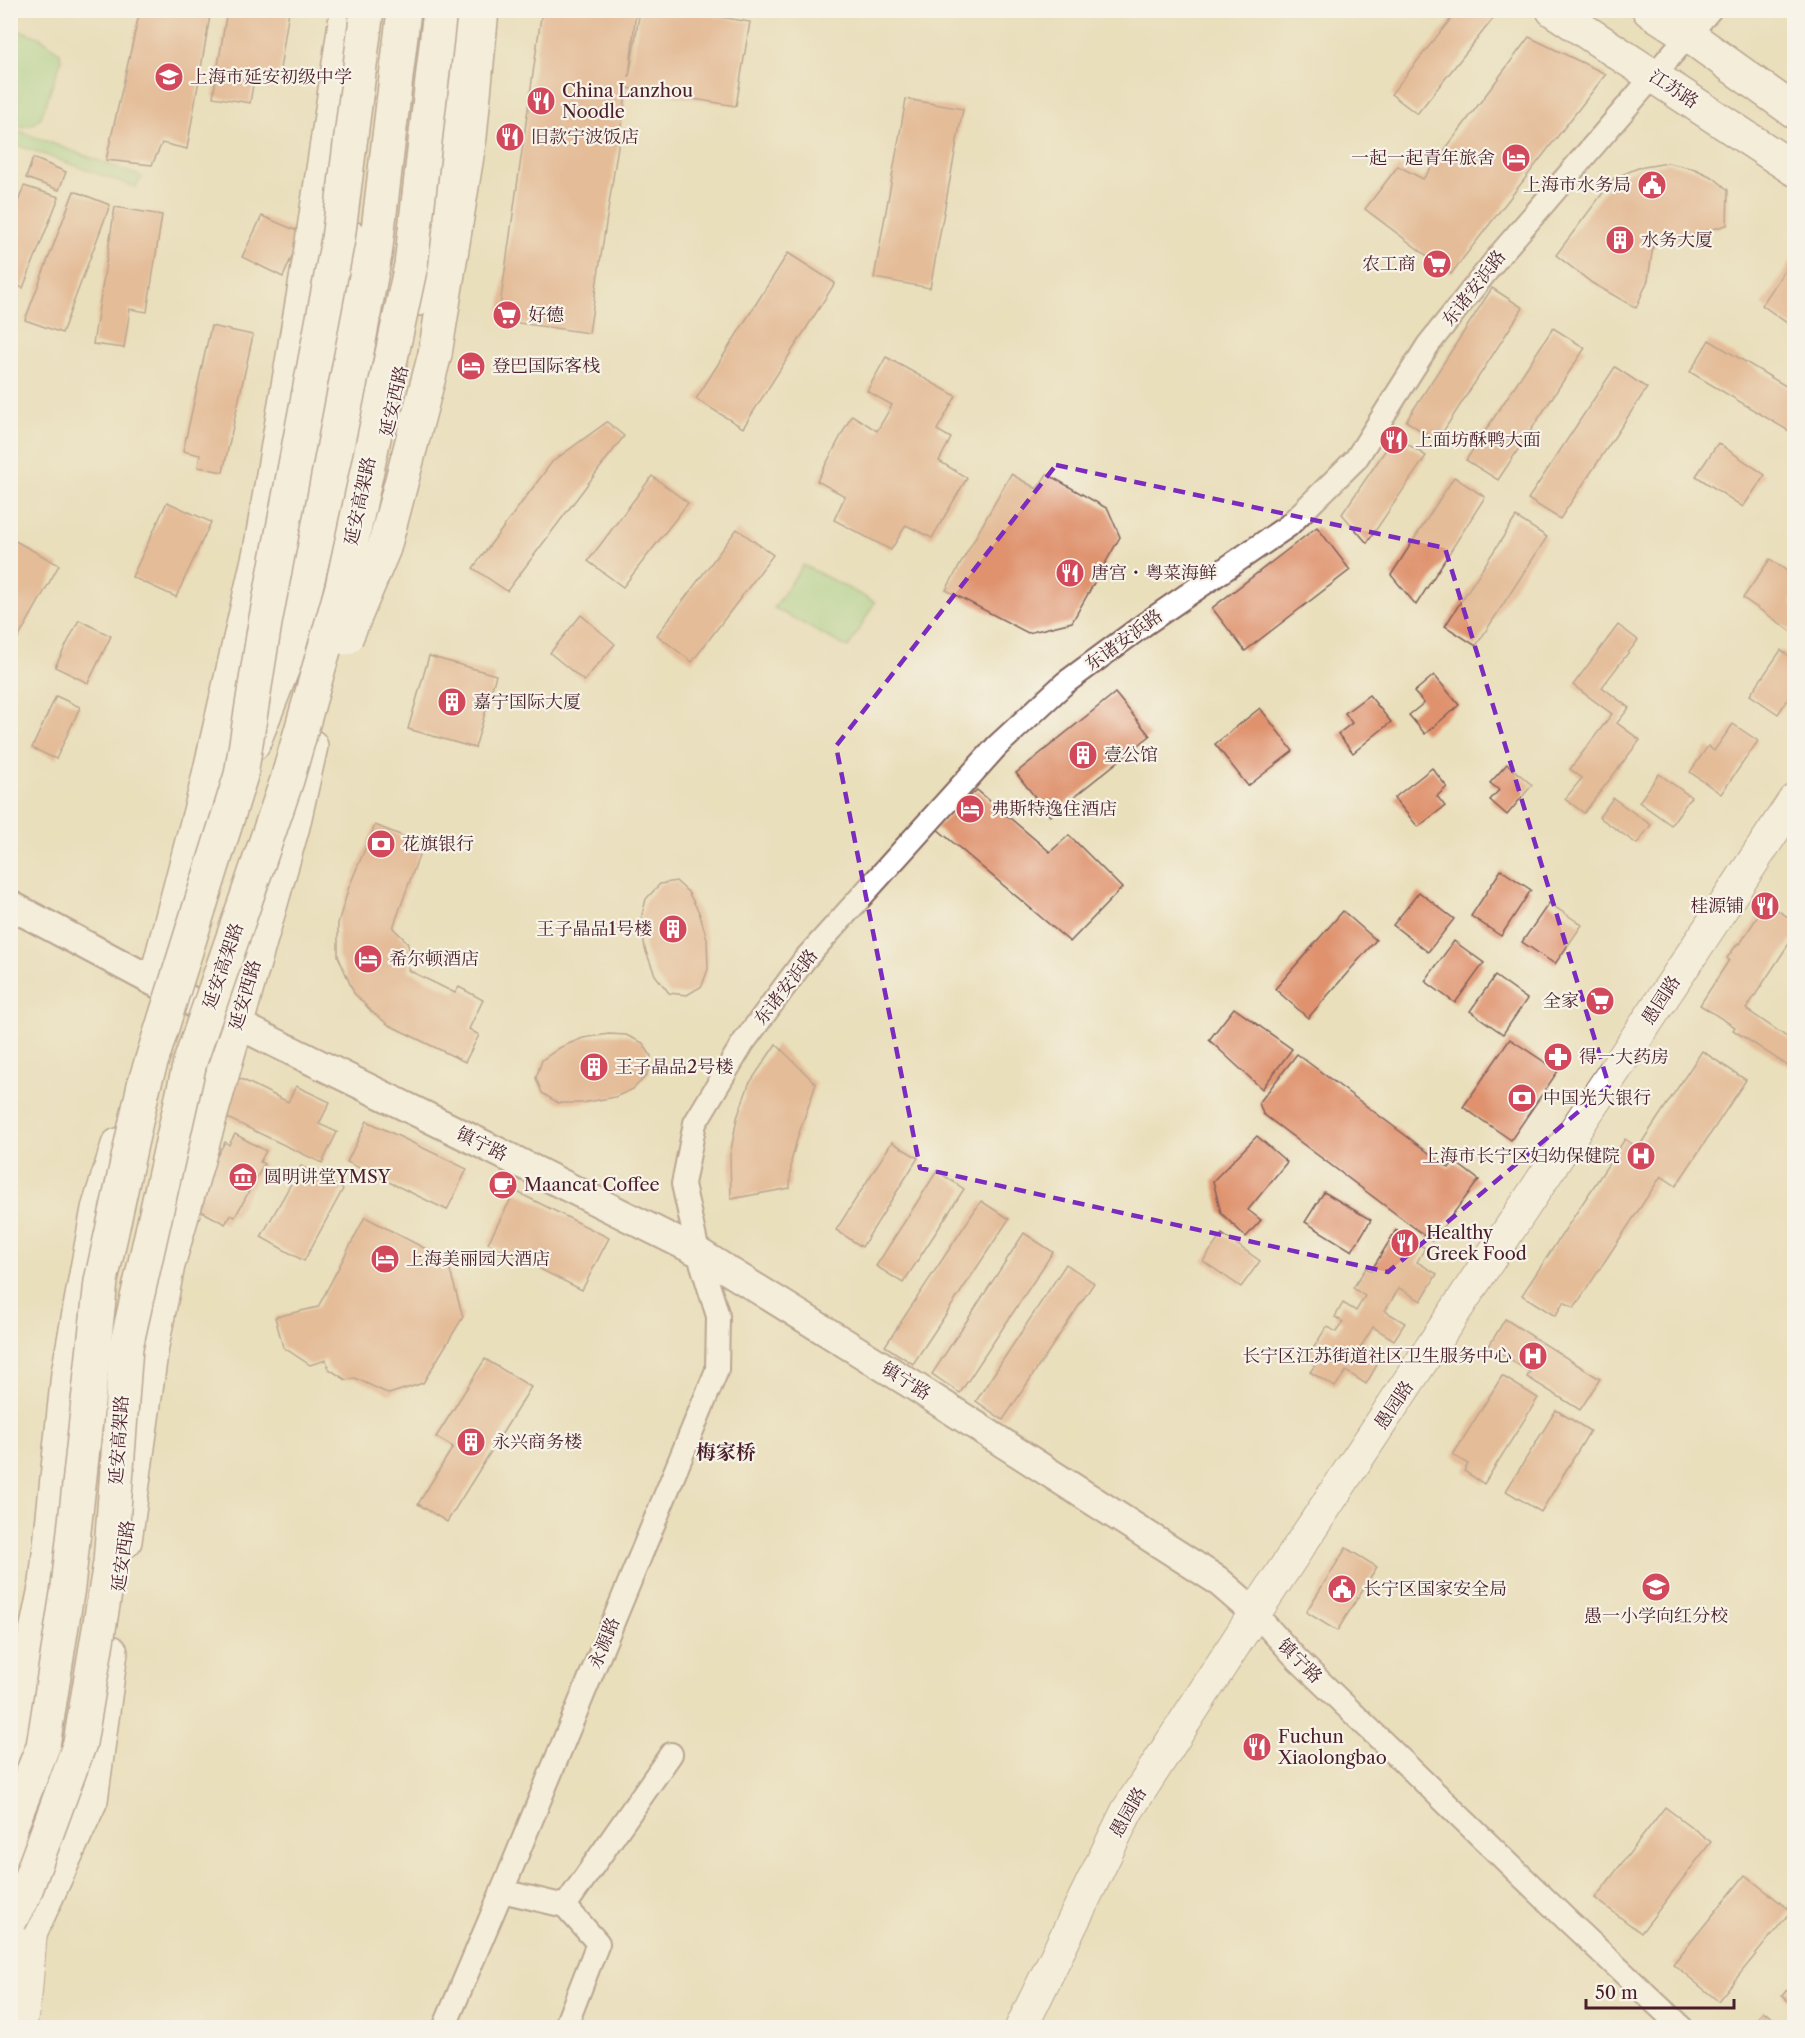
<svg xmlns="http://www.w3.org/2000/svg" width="1805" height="2038" viewBox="0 0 1805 2038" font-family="'Libre Caslon Text','Noto Serif SC',serif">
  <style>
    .green { fill: #96d185; stroke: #707858; stroke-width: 1.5 }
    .building { fill: #df926d }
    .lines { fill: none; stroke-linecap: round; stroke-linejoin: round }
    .minor-casing { stroke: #82625d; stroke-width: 26 }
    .tertiary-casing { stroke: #82625d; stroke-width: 32 }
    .secondary-casing { stroke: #82625d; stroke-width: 34 }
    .primary-casing { stroke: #82625d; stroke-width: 36 }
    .trunk-casing { stroke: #82625d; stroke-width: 36 }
    .minor { stroke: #fff; stroke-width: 22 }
    .tertiary { stroke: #fff; stroke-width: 28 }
    .secondary { stroke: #fff; stroke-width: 32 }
    .primary { stroke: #fff; stroke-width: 33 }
    .trunk { stroke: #fff; stroke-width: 33 }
    .trunk-bridge-casing { stroke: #82625d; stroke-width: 36; stroke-linecap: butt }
    .trunk-bridge { stroke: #fff; stroke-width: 33 }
    .marked { fill: none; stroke: #7b2cbf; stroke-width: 4.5; stroke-dasharray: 12 8; stroke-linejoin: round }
    .labels { text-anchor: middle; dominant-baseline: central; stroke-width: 4.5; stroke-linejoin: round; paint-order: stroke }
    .poi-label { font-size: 18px; fill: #4a1f2b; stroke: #f7f3e8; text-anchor: start }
    .street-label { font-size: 18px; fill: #4a1f2b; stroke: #f7f3e8 }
    .neighbourhood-label { font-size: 20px; font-weight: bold; fill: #4a1f2b; stroke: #f7f3e8 }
  </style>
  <rect width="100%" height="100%" fill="#f7f3e8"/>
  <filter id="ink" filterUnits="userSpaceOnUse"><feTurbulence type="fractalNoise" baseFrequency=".0167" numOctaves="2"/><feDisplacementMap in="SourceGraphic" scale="12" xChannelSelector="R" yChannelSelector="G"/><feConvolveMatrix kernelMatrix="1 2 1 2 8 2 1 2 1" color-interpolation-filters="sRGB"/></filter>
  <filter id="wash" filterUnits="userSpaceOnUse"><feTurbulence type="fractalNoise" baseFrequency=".008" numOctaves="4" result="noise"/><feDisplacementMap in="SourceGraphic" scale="24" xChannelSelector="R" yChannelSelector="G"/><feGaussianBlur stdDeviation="1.35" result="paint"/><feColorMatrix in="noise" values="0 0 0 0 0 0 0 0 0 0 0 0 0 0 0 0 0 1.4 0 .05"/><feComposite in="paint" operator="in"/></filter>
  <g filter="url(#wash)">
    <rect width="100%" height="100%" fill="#eadfbb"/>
    <!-- green -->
    <g class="green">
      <path d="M 11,27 L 41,38 L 60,53 L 61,61 L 41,117 C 32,127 23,129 11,124 Z"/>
      <polygon points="11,128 142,177 136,187 11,143"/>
      <polygon points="803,565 875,602 848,648 774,608"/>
    </g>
    <g id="blocks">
      <!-- building -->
      <g class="building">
        <polygon points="140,10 211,10 187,149 162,143 152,165 106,160"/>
        <polygon points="227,10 289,10 278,83 254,79 250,103 213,97"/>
        <polygon points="542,10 636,10 629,77 640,10 679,10 750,22 736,106 627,88 589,333 498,320"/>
        <polygon points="1458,10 1490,10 1496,15 1417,114 1391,94"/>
        <polygon points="1529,37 1606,74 1451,274 1365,209 1398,166 1423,179"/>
        <polygon points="906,99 963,109 930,288 874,278"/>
        <polygon points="33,158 66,172 59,190 26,178"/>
        <polygon points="1668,163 1695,169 1714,178 1728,190 1727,225 1653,246 1648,280 1636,308 1592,283 1556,255 1614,178 1638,168"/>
        <polygon points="24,186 59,197 23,288 10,283 10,223"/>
        <polygon points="74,191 110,205 62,333 25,320"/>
        <polygon points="115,207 162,215 147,312 130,309 124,348 93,344"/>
        <polygon points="262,216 302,233 283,277 242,257"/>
        <polygon points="788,253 835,283 743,428 696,399"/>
        <polygon points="1794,256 1794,328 1762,305"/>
        <polygon points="1492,288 1523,308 1437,441 1406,421"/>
        <polygon points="211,326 253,335 223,472 198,467 200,455 183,451"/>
        <polygon points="1553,328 1585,348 1498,480 1466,460"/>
        <polygon points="1709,340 1794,391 1794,434 1690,372"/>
        <polygon points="886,357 956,396 937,430 951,438 939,461 967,478 932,538 906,525 891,550 834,520 845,496 817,481 852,415 877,431 892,405 867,391"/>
        <polygon points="1615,367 1647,388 1560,519 1528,499"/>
        <polygon points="607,422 624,436 507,591 473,568 552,462"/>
        <polygon points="1395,436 1426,456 1367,543 1342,514"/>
        <polygon points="1718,443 1765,475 1743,507 1696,476"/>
        <polygon points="1011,474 1037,489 1047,474 1108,509 1120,537 1072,622 1028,633 946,590"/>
        <polygon points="652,476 688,503 623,587 588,561"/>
        <polygon points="1454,477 1485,497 1416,605 1391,575"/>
        <polygon points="167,502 211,522 176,597 132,577"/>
        <polygon points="1516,517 1547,537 1476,646 1445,626"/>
        <polygon points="1317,527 1350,570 1245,651 1212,608"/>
        <polygon points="737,529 773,555 692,662 657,635"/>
        <polygon points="10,538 59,565 16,642 10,639"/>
        <polygon points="1770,559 1794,576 1794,598 1791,603 1794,605 1794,633 1743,598"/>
        <polygon points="581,615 615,644 584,681 550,653"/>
        <polygon points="79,620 111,636 88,683 55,667"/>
        <polygon points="1618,625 1638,640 1602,687 1629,708 1617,723 1640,740 1584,813 1565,799 1582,778 1570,769 1612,714 1573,685"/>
        <polygon points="1781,650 1794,660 1794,690 1778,714 1750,695"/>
        <polygon points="429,656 496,675 475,748 408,729"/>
        <polygon points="1434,675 1459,705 1425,734 1409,715 1424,703 1414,692"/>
        <polygon points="1115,693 1150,736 1050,816 1016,773"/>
        <polygon points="1369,695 1391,722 1353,753 1338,734 1352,723 1345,713"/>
        <polygon points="56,696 80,707 56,759 32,748"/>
        <polygon points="1260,708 1293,751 1248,786 1215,744"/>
        <polygon points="1733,724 1758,741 1721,794 1690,772 1708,746 1714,751"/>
        <polygon points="1507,764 1532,785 1507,815 1490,800 1499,790 1490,783"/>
        <polygon points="1432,768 1447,787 1437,796 1445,806 1418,827 1394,798"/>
        <polygon points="1659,774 1691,797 1671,825 1639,802"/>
        <polygon points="977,790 1050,852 1069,835 1122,888 1070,942 936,828"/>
        <polygon points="1613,798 1651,825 1637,844 1599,817"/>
        <polygon points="375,825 423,844 393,928 407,942 410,952 408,970 455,993 459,987 483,1000 469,1029 479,1035 465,1062 389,1025 372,1012 354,993 338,956 338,923 349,887"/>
        <polygon points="1501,870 1531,890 1501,936 1471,916"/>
        <polygon points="676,881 688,892 699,912 707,939 708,969 702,986 687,995 669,993 655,975 645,949 641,919 646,899 660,884"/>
        <polygon points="1419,892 1454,919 1428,952 1393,925"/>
        <polygon points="1549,903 1582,925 1555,964 1522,942"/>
        <polygon points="1766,903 1794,921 1794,936 1746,1009 1794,1042 1794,1070 1733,1030 1735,1027 1700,1005 1729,960 1727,958 1738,943 1740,944"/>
        <polygon points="1343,911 1376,940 1308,1018 1275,989"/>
        <polygon points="1454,941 1484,963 1455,1003 1425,981"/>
        <polygon points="1495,976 1527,999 1503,1034 1470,1011"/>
        <polygon points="1234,1008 1292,1049 1262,1089 1209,1040"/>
        <polygon points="609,1034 626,1035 643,1043 651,1056 647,1075 633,1089 615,1097 582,1103 558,1103 542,1093 536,1078 542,1060 561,1047 583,1038"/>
        <polygon points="1510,1039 1558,1071 1511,1140 1463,1107"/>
        <polygon points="776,1044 816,1084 797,1139 791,1162 790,1188 731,1199 730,1155 737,1118 749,1084"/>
        <polygon points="1702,1051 1746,1080 1676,1186 1661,1176 1574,1308 1564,1302 1555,1316 1522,1295 1625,1139 1638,1148"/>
        <polygon points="1297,1054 1449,1168 1454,1161 1479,1180 1432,1241 1263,1114 1259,1103"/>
        <polygon points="239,1078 288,1102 296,1086 330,1102 319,1124 337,1132 322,1163 221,1115"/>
        <polygon points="367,1121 467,1169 447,1210 347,1162"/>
        <polygon points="235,1134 266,1151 260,1162 264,1164 235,1217 231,1215 225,1224 194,1207 195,1195 225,1142 229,1145"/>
        <polygon points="1257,1136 1287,1162 1248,1210 1261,1220 1246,1237 1221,1213 1213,1181"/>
        <polygon points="892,1142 918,1158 862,1247 836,1230"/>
        <polygon points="301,1166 343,1189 304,1261 261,1237"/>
        <polygon points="937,1171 964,1189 903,1283 876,1266"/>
        <polygon points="515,1191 609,1238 582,1290 488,1243"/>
        <polygon points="1324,1192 1371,1220 1352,1251 1305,1222"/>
        <polygon points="981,1201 1009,1219 913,1364 885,1346"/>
        <polygon points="365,1217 447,1260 463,1317 423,1383 389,1394 355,1378 346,1380 329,1369 326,1360 310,1365 283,1347 275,1317 318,1307"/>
        <polygon points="1396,1230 1425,1248 1417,1262 1437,1274 1421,1301 1399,1288 1385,1311 1405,1323 1394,1340 1373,1327 1357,1353 1377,1365 1366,1384 1346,1371 1335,1387 1310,1372 1316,1364 1307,1358 1327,1326 1336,1332 1343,1322 1335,1317 1343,1303 1356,1311 1365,1296 1353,1288 1366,1268 1371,1271"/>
        <polygon points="1024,1233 1053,1252 960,1393 932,1374"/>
        <polygon points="1222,1234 1260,1261 1241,1287 1203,1261"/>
        <polygon points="1066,1264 1094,1283 1003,1420 976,1401"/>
        <polygon points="1505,1319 1600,1379 1580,1410 1527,1377 1530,1372 1489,1346"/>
        <polygon points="485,1359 531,1387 447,1522 418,1504 453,1447 436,1437"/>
        <polygon points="1502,1376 1538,1398 1484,1484 1464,1471 1468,1464 1453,1455"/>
        <polygon points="1556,1410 1590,1431 1541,1512 1506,1491"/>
        <polygon points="1346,1548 1377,1567 1337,1631 1306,1612"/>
        <polygon points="1665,1807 1711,1842 1641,1933 1595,1898"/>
        <polygon points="1745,1875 1791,1911 1718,2001 1673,1964"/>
        <polygon points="1794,1981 1794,2006 1782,1996"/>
        <polygon points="1763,2011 1785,2028 1751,2028"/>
      </g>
    </g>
  </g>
  <g filter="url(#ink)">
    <use href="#blocks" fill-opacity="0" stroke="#82625d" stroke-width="1.5"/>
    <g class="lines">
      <!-- minor casing -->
      <g class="minor-casing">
        <g id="minor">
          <polyline points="1255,1613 1296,1658 1567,1920 1682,2028"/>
          <polyline points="502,1891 565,1906 598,1943 565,2028"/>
          <polyline points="565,1906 671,1754"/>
          <polyline points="444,2028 502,1891 717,1370 718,1316 698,1252 683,1184 695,1123 743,1043 805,959 997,746 1065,683 1145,624 1288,526 1356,459 1428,345 1502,252 1710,10"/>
        </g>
      </g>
      <!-- tertiary casing -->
      <g class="tertiary-casing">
        <polyline id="tertiary" points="10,905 198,1005 462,1134 698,1252 911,1384 1217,1580 1255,1613"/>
      </g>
      <!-- secondary casing -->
      <g class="secondary-casing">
        <g id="secondary">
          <polyline points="10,1817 31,1931 26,1992 20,2028"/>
          <polyline points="1021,2028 1127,1811 1255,1613 1794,800"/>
        </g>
      </g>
      <!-- primary casing -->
      <g class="primary-casing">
        <g id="primary">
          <polyline points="1553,10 1794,169"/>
          <polyline points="1649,10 1688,35 1794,111"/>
          <polyline points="418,299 438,218 463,10"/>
          <polyline points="278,635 333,394 352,238"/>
          <polyline points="167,989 159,967 205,792 260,551 309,262 347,10"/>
          <polyline points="125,1541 152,1346 168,1265 293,826 311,746"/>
          <polyline points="10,1757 46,1583 68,1373 98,1209 118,1145"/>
          <polyline points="10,1970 31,1931 91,1800 111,1652"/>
        </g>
      </g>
      <!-- trunk casing -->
      <g class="trunk-casing">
        <g id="trunk">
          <polyline points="435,354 470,137 482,10"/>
          <polyline points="253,744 293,642 338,454 375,255 404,10"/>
        </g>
      </g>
      <!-- minor -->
      <use href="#minor" class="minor"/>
      <!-- tertiary -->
      <use href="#tertiary" class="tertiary"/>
      <!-- secondary -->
      <use href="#secondary" class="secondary"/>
      <!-- primary -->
      <use href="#primary" class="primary"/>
      <!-- trunk -->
      <use href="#trunk" class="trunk"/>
      <!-- trunk-bridge casing -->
      <g class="trunk-bridge-casing">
        <g id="trunk-bridge">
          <polyline points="346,638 384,548 435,354"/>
          <polyline points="10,1829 43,1746 68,1587 101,1281 144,1085 241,775 265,623 338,239 367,10"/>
          <polyline points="10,1921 24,1895 80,1743 110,1563 126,1347 190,1062 287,780 342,587 411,265 440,10"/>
        </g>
      </g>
      <!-- trunk-bridge -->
      <use href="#trunk-bridge" class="trunk-bridge"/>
    </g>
  </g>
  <!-- marked area -->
  <path d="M0 0H1805V2038H0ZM 1056,465 L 1445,548 L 1609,1086 L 1388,1272 L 920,1168 L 836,746 Z" fill="#eadfbb" fill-opacity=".55" fill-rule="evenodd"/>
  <path class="marked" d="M 1056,465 L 1445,548 L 1609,1086 L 1388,1272 L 920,1168 L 836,746 Z"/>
  <!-- icons -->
  <defs>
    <g id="school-disc" transform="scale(1.5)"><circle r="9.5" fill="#d1495b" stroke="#f7f3e8"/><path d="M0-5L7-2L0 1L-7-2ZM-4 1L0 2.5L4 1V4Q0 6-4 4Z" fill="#fff"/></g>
    <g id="restaurant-disc" transform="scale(1.5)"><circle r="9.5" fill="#d1495b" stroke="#f7f3e8"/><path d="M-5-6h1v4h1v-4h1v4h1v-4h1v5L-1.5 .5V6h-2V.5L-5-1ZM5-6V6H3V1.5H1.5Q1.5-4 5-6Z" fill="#fff"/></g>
    <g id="hotel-disc" transform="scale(1.5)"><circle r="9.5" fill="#d1495b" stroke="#f7f3e8"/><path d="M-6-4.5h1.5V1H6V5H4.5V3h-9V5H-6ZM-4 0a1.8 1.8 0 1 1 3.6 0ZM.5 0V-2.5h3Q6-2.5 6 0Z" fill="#fff"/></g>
    <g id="civic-disc" transform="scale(1.5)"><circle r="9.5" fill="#d1495b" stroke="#f7f3e8"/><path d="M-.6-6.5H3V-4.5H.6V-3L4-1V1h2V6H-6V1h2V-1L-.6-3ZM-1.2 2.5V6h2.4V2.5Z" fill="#fff"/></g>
    <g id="building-disc" transform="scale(1.5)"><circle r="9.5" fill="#d1495b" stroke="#f7f3e8"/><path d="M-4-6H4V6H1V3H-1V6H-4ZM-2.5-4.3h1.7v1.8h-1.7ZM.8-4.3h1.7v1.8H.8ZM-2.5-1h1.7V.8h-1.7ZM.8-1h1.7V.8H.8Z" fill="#fff"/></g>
    <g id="supermarket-disc" transform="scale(1.5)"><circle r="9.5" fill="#d1495b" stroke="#f7f3e8"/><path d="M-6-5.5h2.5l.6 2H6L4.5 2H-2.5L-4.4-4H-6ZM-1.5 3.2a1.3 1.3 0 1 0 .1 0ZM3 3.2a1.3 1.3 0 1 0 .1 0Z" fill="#fff"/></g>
    <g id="bank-disc" transform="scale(1.5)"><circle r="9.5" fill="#d1495b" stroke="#f7f3e8"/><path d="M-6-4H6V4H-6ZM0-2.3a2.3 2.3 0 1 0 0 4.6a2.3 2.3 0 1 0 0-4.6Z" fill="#fff"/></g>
    <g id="pharmacy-disc" transform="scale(1.5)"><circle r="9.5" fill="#d1495b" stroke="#f7f3e8"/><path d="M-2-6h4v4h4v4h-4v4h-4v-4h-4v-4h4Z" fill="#fff"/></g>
    <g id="hospital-disc" transform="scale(1.5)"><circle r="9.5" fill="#d1495b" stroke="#f7f3e8"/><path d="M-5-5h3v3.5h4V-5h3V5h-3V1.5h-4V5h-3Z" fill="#fff"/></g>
    <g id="museum-disc" transform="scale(1.5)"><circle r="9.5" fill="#d1495b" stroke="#f7f3e8"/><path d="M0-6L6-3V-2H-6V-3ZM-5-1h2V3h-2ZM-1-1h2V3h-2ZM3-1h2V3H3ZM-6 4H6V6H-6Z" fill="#fff"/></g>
    <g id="cafe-disc" transform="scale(1.5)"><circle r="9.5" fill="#d1495b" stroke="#f7f3e8"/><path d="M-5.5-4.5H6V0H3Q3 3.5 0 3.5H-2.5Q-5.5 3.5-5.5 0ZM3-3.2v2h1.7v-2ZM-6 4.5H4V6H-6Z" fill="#fff"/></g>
  </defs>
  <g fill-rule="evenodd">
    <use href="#school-disc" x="169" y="77"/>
    <use href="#restaurant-disc" x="541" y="101"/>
    <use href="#restaurant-disc" x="510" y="137"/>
    <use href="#hotel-disc" x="1516" y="158"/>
    <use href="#civic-disc" x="1652" y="185"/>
    <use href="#building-disc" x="1620" y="240"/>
    <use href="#supermarket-disc" x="1437" y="264"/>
    <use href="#supermarket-disc" x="507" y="315"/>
    <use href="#hotel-disc" x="471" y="366"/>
    <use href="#restaurant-disc" x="1394" y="440"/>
    <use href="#restaurant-disc" x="1070" y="573"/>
    <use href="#building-disc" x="452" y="702"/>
    <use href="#building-disc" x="1083" y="755"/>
    <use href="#hotel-disc" x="970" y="809"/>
    <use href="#bank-disc" x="381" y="844"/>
    <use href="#restaurant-disc" x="1765" y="906"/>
    <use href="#building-disc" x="673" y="929"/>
    <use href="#hotel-disc" x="368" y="959"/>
    <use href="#supermarket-disc" x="1600" y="1001"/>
    <use href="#pharmacy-disc" x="1558" y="1057"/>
    <use href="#building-disc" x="594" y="1067"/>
    <use href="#bank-disc" x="1522" y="1098"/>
    <use href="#hospital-disc" x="1641" y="1156"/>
    <use href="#museum-disc" x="243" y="1177"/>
    <use href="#cafe-disc" x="503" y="1185"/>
    <use href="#restaurant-disc" x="1405" y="1243"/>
    <use href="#hotel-disc" x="385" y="1259"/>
    <use href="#hospital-disc" x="1533" y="1356"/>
    <use href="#building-disc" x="471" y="1442"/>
    <use href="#school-disc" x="1656" y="1587"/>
    <use href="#civic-disc" x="1342" y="1589"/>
    <use href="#restaurant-disc" x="1257" y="1747"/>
  </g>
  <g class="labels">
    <!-- poi labels -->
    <g class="poi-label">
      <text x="190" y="77">上海市延安初级中学</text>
      <text x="562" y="91">China Lanzhou<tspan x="562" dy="21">Noodle</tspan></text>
      <text x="531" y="137">旧款宁波饭店</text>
      <text x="1495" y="158" text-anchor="end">一起一起青年旅舍</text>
      <text x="1631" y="185" text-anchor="end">上海市水务局</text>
      <text x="1641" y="240">水务大厦</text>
      <text x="1416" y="264" text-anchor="end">农工商</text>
      <text x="528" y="315">好德</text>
      <text x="492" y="366">登巴国际客栈</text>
      <text x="1415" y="440">上面坊酥鸭大面</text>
      <text x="1091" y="573">唐宫・粤菜海鲜</text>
      <text x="473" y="702">嘉宁国际大厦</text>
      <text x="1104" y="755">壹公馆</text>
      <text x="991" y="809">弗斯特逸住酒店</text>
      <text x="402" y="844">花旗银行</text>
      <text x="1744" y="906" text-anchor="end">桂源铺</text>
      <text x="652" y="929" text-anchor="end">王子晶品1号楼</text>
      <text x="389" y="959">希尔顿酒店</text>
      <text x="1579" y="1001" text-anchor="end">全家</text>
      <text x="1579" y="1057">得一大药房</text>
      <text x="615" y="1067">王子晶品2号楼</text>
      <text x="1543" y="1098">中国光大银行</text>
      <text x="1620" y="1156" text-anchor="end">上海市长宁区妇幼保健院</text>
      <text x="264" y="1177">圆明讲堂YMSY</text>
      <text x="524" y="1185">Maancat Coffee</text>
      <text x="1426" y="1233">Healthy<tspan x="1426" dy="21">Greek Food</tspan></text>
      <text x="406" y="1259">上海美丽园大酒店</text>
      <text x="1512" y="1356" text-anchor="end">长宁区江苏街道社区卫生服务中心</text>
      <text x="492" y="1442">永兴商务楼</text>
      <text x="1363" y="1589">长宁区国家安全局</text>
      <text x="1656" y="1616" text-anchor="middle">愚一小学向红分校</text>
      <text x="1278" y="1737">Fuchun<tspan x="1278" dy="21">Xiaolongbao</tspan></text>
    </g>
    <!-- street labels -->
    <g class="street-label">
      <text transform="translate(1674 89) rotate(33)">江苏路</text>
      <text transform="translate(1474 288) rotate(-52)">东诸安浜路</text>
      <text transform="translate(394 401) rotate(-77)">延安西路</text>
      <text transform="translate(360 501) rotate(-78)">延安高架路</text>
      <text transform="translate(1124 640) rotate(-36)">东诸安浜路</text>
      <text transform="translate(223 966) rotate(-71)">延安高架路</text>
      <text transform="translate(786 987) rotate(-52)">东诸安浜路</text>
      <text transform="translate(245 995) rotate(-74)">延安西路</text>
      <text transform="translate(1661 1000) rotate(-57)">愚园路</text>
      <text transform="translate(482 1144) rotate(26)">镇宁路</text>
      <text transform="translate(906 1381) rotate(32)">镇宁路</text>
      <text transform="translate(1394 1405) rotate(-56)">愚园路</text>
      <text transform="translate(119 1440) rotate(-86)">延安高架路</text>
      <text transform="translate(123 1556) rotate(-82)">延安西路</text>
      <text transform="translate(604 1643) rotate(-68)">永源路</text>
      <text transform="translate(1300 1661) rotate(45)">镇宁路</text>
      <text transform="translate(1128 1812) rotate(-60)">愚园路</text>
    </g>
    <!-- neighbourhood labels -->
    <g class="neighbourhood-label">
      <text x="726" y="1452">梅家桥</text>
    </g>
  </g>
  <!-- margin -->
  <rect width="1805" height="2038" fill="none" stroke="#f7f3e8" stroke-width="36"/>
  <!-- scale -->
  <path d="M1586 1999v9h148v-9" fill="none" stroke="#4a1f2b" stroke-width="3"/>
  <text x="1595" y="1999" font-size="18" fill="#4a1f2b" stroke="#f7f3e8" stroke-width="4.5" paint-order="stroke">50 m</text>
</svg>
